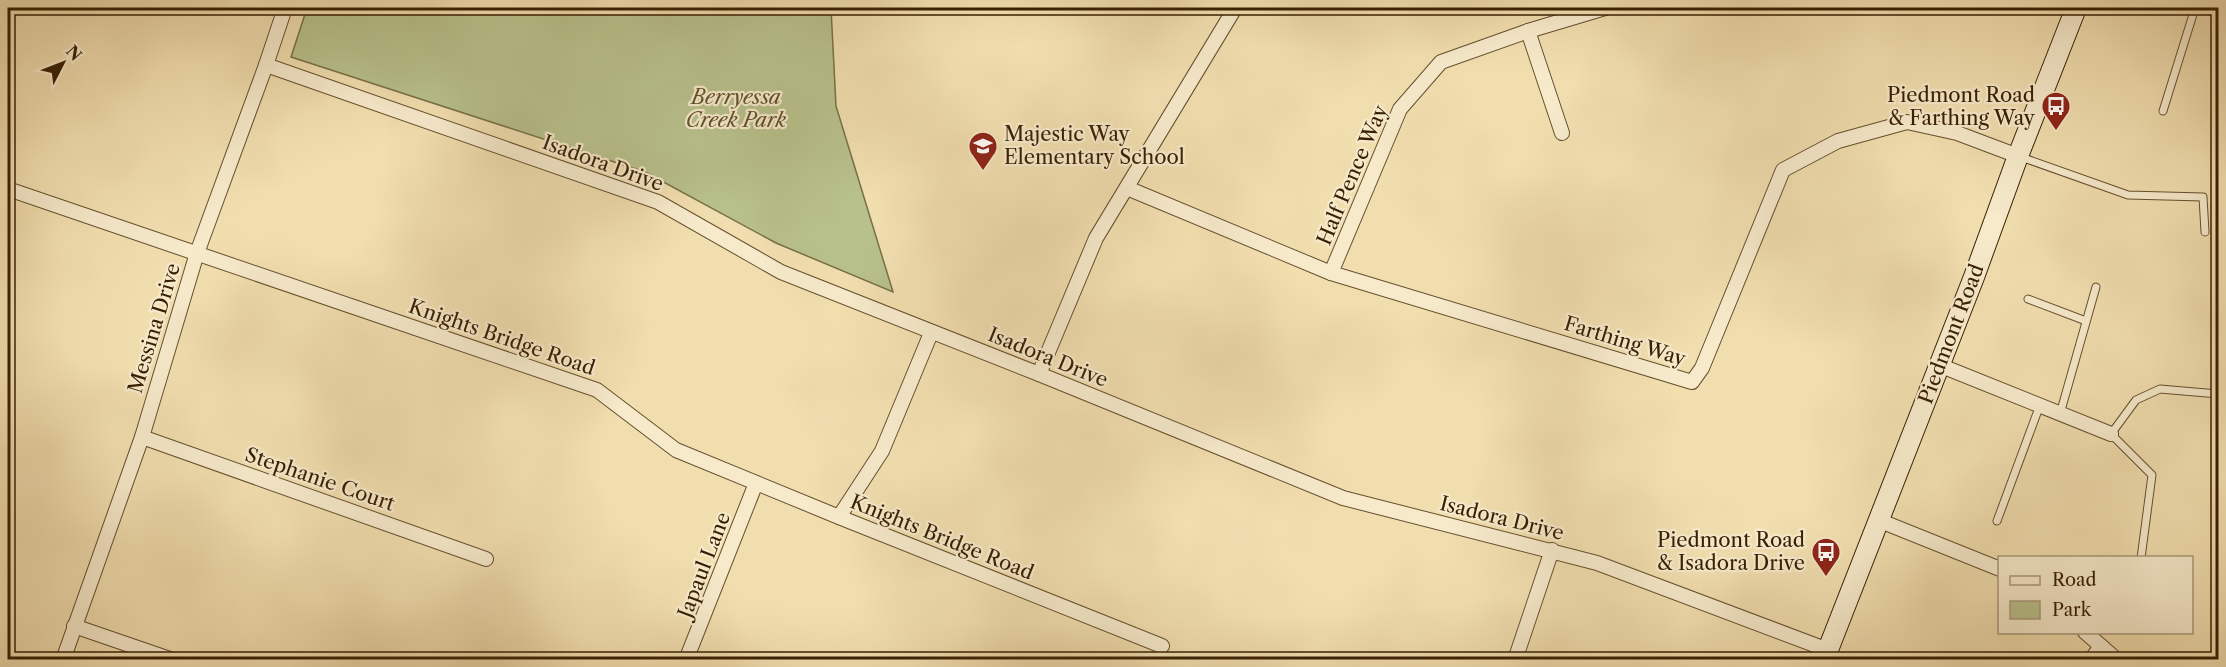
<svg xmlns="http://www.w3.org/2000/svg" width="2226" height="667" viewBox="0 0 2226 667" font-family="'Libre Caslon Text',serif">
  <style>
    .green { fill: #b8c18c; stroke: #787047; stroke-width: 1.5 }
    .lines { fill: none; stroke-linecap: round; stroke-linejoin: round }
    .service-casing { stroke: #664f2d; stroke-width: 9 }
    .minor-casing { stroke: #664f2d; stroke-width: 16 }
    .secondary-casing { stroke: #381f02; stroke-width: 22 }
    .service { stroke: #f6eacb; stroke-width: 7 }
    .minor { stroke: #f6eacb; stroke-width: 14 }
    .secondary { stroke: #f6eacb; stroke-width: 20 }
    .labels { text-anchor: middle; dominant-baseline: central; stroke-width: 4.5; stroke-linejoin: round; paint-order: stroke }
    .poi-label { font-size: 20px; fill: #381f02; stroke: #f6eacb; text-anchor: end }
    .park-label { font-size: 20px; font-style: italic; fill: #5e502b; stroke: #f6eacb }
    .street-label { font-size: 20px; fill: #381f02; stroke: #f6eacb }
  </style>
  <rect width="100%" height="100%" fill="#f1deaf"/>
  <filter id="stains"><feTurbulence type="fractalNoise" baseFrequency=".00333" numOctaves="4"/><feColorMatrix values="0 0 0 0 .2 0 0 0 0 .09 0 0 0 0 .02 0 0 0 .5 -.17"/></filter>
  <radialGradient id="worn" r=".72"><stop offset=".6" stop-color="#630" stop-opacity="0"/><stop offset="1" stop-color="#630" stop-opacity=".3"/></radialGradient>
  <!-- green -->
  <polygon class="green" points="307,8 831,8 836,106 893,292 776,243 645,172 291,57"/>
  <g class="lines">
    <!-- service casing -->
    <g class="service-casing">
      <g id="service">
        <polyline points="2201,8 2218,14"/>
        <polyline points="2163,111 2195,8"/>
        <polyline points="2021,157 2128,195 2203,197 2205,232"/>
        <polyline points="2028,299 2086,321"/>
        <polyline points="2060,414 2096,287"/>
        <polyline points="1997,521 2040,405"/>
        <polyline points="2141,558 2152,475 2111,434 2136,400 2160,389 2218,394"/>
      </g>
    </g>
    <!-- minor casing -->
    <g class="minor-casing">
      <g id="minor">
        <polyline points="1528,31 1562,133"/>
        <polyline points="266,65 658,202 781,272 1039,374 1343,498 1597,563 1828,650"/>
        <polyline points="1127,188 1331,273 1692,382 1702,368 1783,170 1838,141 1907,122 1957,133 2018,156"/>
        <polyline points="8,189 597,390 676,450 839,517 1162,646"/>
        <polyline points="1331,273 1400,109 1441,62 1528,31 1605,8"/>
        <polyline points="1939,365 2111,434"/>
        <polyline points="1039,374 1096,238 1235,8"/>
        <polyline points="142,437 486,559"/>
        <polyline points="839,517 882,451 931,333"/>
        <polyline points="1878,520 2000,569"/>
        <polyline points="74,626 173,660"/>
        <polyline points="2085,632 2117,660"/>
        <polyline points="63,660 142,437 197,253 266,65 285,8"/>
        <polyline points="686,660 756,483"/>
        <polyline points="1515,660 1552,550"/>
        <polyline points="2091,660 2101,646"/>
      </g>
    </g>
    <!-- secondary casing -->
    <g class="secondary-casing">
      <polyline id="secondary" points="1824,660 1974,277 2018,156 2076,8"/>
    </g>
    <!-- service -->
    <use href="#service" class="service"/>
    <!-- minor -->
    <use href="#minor" class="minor"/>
    <!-- secondary -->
    <use href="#secondary" class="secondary"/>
  </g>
  <!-- icons -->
  <defs>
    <g id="bus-pin" transform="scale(1.5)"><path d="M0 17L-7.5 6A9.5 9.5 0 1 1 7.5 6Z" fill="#8f2418" stroke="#f6eacb"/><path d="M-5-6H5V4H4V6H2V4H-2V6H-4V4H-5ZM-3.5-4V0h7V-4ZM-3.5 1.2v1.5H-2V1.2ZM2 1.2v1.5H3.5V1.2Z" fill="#fff"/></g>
    <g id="school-pin" transform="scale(1.5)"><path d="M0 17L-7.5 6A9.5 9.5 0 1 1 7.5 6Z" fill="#8f2418" stroke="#f6eacb"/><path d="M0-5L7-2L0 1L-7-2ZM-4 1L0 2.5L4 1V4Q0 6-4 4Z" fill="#fff"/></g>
  </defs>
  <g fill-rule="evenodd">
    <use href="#bus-pin" x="2056" y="106"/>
    <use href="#school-pin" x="983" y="146"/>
    <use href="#bus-pin" x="1826" y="552"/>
  </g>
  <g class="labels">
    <!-- poi labels -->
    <g class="poi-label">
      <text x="2035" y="95">Piedmont Road<tspan x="2035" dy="23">&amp; Farthing Way</tspan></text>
      <text x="1004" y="134" text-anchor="start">Majestic Way<tspan x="1004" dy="23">Elementary School</tspan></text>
      <text x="1805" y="540">Piedmont Road<tspan x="1805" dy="23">&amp; Isadora Drive</tspan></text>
    </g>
    <!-- park labels -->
    <g class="park-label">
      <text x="736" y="97">Berryessa<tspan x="736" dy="23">Creek Park</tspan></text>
    </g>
    <!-- street labels -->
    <g class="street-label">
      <text transform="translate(603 163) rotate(20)">Isadora Drive</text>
      <text transform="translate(1352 175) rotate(-67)">Half Pence Way</text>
      <text transform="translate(154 328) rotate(-73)">Messina Drive</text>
      <text transform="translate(1951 334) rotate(-69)">Piedmont Road</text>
      <text transform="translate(502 337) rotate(19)">Knights Bridge Road</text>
      <text transform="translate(1625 341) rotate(17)">Farthing Way</text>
      <text transform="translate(1048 357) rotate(22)">Isadora Drive</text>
      <text transform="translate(320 479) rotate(19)">Stephanie Court</text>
      <text transform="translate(1502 518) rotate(14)">Isadora Drive</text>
      <text transform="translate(942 537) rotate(22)">Knights Bridge Road</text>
      <text transform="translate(704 565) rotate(-69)">Japaul Lane</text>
    </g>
  </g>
  <!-- margin -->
  <rect width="2226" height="667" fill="none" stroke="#f1deaf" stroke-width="30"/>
  <rect x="9" y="9" width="2208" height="649" fill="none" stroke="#381f02" stroke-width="3"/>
  <rect x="15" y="15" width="2196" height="637" fill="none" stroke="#381f02" stroke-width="1.5"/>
  <!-- legend -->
  <rect x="1998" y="556" width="195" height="78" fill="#f6eacb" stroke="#aa997b" stroke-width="1.5"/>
  <rect x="2010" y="576" width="30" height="9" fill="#f6eacb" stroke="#aa997b" stroke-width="1.5"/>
  <text x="2052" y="586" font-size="18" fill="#381f02">Road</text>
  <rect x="2010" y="601" width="30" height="18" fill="#b8c18c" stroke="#aa997b" stroke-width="1.5"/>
  <text x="2052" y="616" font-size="18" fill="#381f02">Park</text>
  <!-- north arrow -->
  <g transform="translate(63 63) rotate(48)" stroke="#f6eacb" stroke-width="4.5" paint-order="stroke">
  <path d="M0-4.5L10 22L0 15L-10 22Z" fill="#381f02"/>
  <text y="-9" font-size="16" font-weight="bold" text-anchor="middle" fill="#381f02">N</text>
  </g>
  <rect width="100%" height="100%" filter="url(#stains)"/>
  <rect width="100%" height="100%" fill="url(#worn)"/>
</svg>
